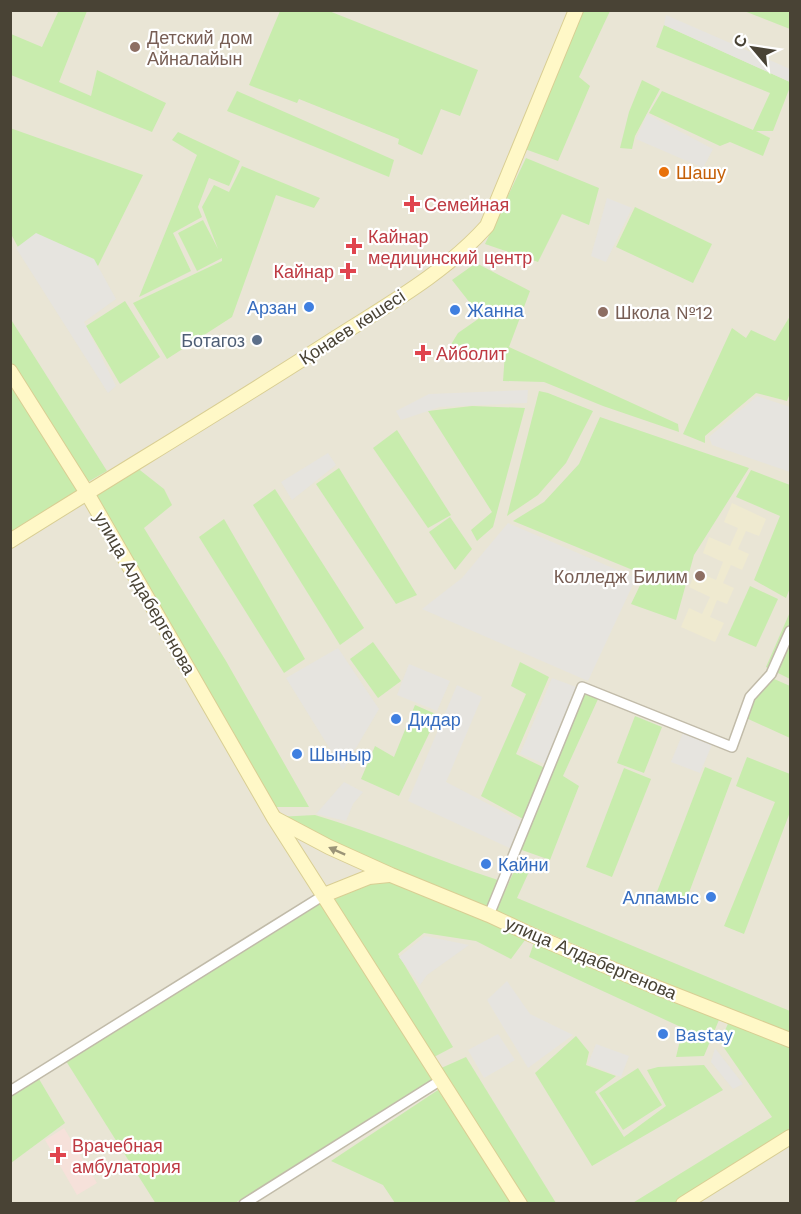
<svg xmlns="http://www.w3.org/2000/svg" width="801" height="1214" viewBox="0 0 801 1214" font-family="'Work Sans',sans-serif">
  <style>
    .residential { fill: #e9e5d5 }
    .education { fill: #efead0 }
    .medical { fill: #f6e1da }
    .green { fill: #c8ecad }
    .parking { fill: #e6e4df }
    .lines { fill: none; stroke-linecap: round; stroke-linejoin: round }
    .street-casing { stroke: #c1bba9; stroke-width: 12 }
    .secondary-casing { stroke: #d9ce93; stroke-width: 16 }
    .street { stroke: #fff; stroke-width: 9 }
    .secondary { stroke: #fff8c7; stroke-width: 14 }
    .oneway { fill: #9b9477 }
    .education-dot { fill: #8d6e63; stroke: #fff; stroke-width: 2 }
    .food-dot { fill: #e8710a; stroke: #fff; stroke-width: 2 }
    .health-dot { fill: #e0444e; stroke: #fff; stroke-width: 2 }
    .shop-dot { fill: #3f7fe0; stroke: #fff; stroke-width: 2 }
    .service-dot { fill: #5c6f8a; stroke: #fff; stroke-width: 2 }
    .labels { text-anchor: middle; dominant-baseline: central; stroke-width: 4.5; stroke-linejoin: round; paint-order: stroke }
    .education-label { font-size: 18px; fill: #785e54; stroke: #fff; text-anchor: start }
    .food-label { font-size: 18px; fill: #c56008; stroke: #fff; text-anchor: start }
    .health-label { font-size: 18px; fill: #be3a42; stroke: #fff; text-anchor: start }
    .shop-label { font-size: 18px; fill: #366cbe; stroke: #fff; text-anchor: start }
    .street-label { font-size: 18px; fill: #494335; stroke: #fff }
    .service-label { font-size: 18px; fill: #4e5e75; stroke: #fff; text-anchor: end }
  </style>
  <rect width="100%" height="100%" fill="#f5f2e7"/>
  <!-- residential -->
  <polygon class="residential" points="10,11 790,11 790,1203 11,1203"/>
  <!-- education -->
  <polygon class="education" points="732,503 766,519 759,536 746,531 738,549 749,554 742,570 731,565 723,583 734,588 727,604 717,600 710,617 724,623 715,642 681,627 689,608 702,614 710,597 689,587 696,571 716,580 723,562 703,553 709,537 730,546 738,528 724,522"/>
  <!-- medical -->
  <polygon class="medical" points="64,1128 97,1183 77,1195 45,1140"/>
  <!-- green -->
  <g class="green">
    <polygon points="59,10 87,11 59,82 91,96 97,70 166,103 152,132 11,75 11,34 42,47"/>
    <polygon points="280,11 329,11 478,70 460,116 441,109 422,155 398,144 399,139 299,99 297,103 249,85"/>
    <polygon points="579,11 610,11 579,77 590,86 558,161 522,148"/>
    <polygon points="744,11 790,11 790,29"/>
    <polygon points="664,25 790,82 790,87 773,131 756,131 770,138 763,156 730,142 720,146 649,113 662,91 753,130 770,93 656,47"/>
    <polygon points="642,80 660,89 635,136 632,149 620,148 629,112"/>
    <polygon points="237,91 394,160 389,177 227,111"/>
    <polygon points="10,128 143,175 98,266 37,246 19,249 11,234"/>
    <polygon points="178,132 240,161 229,186 209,178 198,207 202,217 173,233 191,271 139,297 197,155 172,140"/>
    <polygon points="526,158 599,188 589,225 562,214 538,262 485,244"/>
    <polygon points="242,166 320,198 314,208 276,195 232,317 167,359 133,303 222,261 222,258 197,271 178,233 203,220 218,249 202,207 214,185 229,192"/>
    <polygon points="635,207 712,244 693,283 616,247"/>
    <polygon points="476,263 530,291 509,347 678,424 679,432 603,406 544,382 503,381 505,353 447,351 458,333 481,317 452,280"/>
    <polygon points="125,301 160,357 120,384 86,326"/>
    <polygon points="790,316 790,393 787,401 756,393 705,436 705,443 683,434 732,328 746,338 751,330 775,341"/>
    <polygon points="10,318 107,471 86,483 11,363"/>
    <polygon points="10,382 80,490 10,534"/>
    <polygon points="539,391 548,393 593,411 566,463 538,495 507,516"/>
    <polygon points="472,406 525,408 493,527 477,541 471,530 492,512 428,411"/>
    <polygon points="600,417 749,468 694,555 676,620 631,604 645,575 513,521 544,502 579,464"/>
    <polygon points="397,430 451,515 428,528 373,448"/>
    <polygon points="136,467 164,489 172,505 144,528 226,661 309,807 274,807 95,495"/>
    <polygon points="339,468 417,595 396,604 316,484"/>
    <polygon points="751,470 790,485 790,588 786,598 754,580 780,516 736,497"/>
    <polygon points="275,489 364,628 340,645 253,505"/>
    <polygon points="450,517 472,549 455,570 429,532"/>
    <polygon points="224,519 305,659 284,673 199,537"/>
    <polygon points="750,586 778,599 756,647 728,635"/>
    <polygon points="790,612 790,679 766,667"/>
    <polygon points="373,642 401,681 378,698 350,659"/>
    <polygon points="520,662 549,677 516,754 545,768 525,820 481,796 526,694 511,686"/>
    <polygon points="763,674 790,686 790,738 746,718"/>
    <polygon points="583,691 598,699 563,776 579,786 550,860 519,849"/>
    <polygon points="415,705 438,715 399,796 361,779 375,746 394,757"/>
    <polygon points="635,716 662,727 644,773 617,763"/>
    <polygon points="747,757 790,774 790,812 744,934 724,926 775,802 736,786"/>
    <polygon points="705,767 732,778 684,906 655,897"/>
    <polygon points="624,768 651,779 612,877 586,867"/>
    <path d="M 315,815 C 377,833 436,860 498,880 L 486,909 L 277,817 Z"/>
    <polygon points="521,856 533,863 517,898 790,1011 790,1036 496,911"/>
    <polygon points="389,878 528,936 511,959 476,941 424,933 398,954 453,1047 434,1057 329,896"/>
    <polygon points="322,901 432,1080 235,1203 156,1204 66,1061"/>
    <polygon points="536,937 721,1015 704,1056 676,1057 683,1028 529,957"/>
    <polygon points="730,1019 790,1044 790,1133 676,1203 631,1204 772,1117 720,1042"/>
    <polygon points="576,1036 589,1052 586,1065 616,1076 595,1092 624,1137 666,1106 647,1070 658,1067 704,1065 723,1090 592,1166 535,1073"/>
    <polygon points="466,1057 556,1203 525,1203 439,1069"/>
    <polygon points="638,1068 662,1105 623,1130 599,1093"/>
    <polygon points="39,1079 65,1123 11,1163 11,1096"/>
    <polygon points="438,1090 513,1203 395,1203 383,1185 331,1161"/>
  </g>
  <!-- parking -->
  <g class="parking">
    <polygon points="666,15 790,69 790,82 664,25"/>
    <polygon points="647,114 713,149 703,168 636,139"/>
    <polygon points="607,198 632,208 606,262 591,256"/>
    <polygon points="36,233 94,259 116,299 84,322 116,386 108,393 16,248"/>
    <polygon points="528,390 527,403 440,407 401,420 396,411 429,394"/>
    <polygon points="757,396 790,407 790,472 712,445 709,437"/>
    <polygon points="328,453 336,465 292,500 281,482"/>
    <polygon points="508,523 636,578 588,681 422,609 462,578"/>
    <polygon points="338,648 379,709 343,770 286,678"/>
    <polygon points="409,664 450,681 437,711 397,695"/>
    <polygon points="552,678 579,688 550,766 520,754"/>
    <polygon points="457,685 482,697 446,782 525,823 514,850 408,801"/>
    <polygon points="685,728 714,740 700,773 671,762"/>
    <polygon points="344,782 363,792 353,804 346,821 316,814"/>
    <polygon points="425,936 469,945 427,975 420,985 399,957"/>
    <polygon points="507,981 530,1014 573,1035 528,1068 487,1000"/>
    <polygon points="498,1034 515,1060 484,1078 468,1050"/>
    <polygon points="596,1044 629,1056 621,1077 588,1064"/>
    <polygon points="715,1048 743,1084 733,1089 711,1062"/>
  </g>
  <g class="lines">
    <!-- street casing -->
    <g class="street-casing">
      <g id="street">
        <polyline points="489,915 582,687 732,747 750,697 771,674 790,631"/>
        <polyline points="10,1091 324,895"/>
        <polyline points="244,1204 441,1080"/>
      </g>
    </g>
    <!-- secondary casing -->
    <g class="secondary-casing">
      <g id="secondary">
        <polyline points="10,371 87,493 274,818 520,1204"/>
        <path d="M 10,541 C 118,473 227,408 334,339 C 387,305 445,273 487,226 L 576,10"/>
        <polyline points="276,819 329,847 391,875 489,915 532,935 653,986 790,1040"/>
        <polyline points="324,895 369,877 389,875"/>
        <polyline points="683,1204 790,1137"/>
      </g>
    </g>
    <!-- street -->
    <use href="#street" class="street"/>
    <!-- secondary -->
    <use href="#secondary" class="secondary"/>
  </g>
  <!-- one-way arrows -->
  <defs><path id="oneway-solid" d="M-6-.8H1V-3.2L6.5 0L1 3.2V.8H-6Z" transform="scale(1.5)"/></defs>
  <use class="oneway" href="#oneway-solid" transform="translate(337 851) rotate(-156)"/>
  <!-- markers -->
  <g class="education-dot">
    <circle cx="135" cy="47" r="6"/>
    <circle cx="603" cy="312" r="6"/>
    <circle cx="700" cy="576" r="6"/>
  </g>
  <circle class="food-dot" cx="664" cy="172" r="6"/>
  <g class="health-dot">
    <path d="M409 195h6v6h6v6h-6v6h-6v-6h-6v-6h6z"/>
    <path d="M351 237h6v6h6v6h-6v6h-6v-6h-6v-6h6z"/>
    <path d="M345 262h6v6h6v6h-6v6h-6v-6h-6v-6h6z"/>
    <path d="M420 344h6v6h6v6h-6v6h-6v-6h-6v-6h6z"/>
    <path d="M55 1146h6v6h6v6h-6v6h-6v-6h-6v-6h6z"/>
  </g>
  <g class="shop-dot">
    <circle cx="309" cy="307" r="6"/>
    <circle cx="455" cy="310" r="6"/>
    <circle cx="396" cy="719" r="6"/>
    <circle cx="297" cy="754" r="6"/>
    <circle cx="486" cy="864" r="6"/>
    <circle cx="711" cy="897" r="6"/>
    <circle cx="663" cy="1034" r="6"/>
  </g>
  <circle class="service-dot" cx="257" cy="340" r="6"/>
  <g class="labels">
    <!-- education labels -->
    <g class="education-label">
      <text x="147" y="37">Детский дом<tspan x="147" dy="21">Айналайын</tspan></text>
      <text x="615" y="312">Школа №12</text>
      <text x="688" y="576" text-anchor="end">Колледж Билим</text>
    </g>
    <!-- food labels -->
    <g class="food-label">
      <text x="676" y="172">Шашу</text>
    </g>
    <!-- health labels -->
    <g class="health-label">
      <text x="424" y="204">Семейная</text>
      <text x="368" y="236">Кайнар<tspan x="368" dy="21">медицинский центр</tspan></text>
      <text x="334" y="271" text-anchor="end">Кайнар</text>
      <text x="436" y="353">Айболит</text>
      <text x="72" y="1145">Врачебная<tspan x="72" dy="21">амбулатория</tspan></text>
    </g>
    <!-- shop labels -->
    <g class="shop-label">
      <text x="297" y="307" text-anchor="end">Арзан</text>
      <text x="467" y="310">Жанна</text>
      <text x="408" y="719">Дидар</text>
      <text x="309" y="754">Шыныр</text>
      <text x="498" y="864">Кайни</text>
      <text x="699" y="897" text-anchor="end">Алпамыс</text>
      <text x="675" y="1034">Bastay</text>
    </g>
    <!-- street labels -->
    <g class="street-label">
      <text transform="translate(352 327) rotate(-33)">Қонаев көшесі</text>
      <text transform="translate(145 593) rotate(60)">улица Алдабергенова</text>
      <text transform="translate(591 958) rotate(23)">улица Алдабергенова</text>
    </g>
    <!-- service labels -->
    <g class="service-label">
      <text x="245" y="340">Ботагоз</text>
    </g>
  </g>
  <!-- border -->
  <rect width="801" height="1214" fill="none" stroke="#494335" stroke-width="24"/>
  <!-- north arrow -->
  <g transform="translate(753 48) rotate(299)" stroke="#ffffff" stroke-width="4.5" paint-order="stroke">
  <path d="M0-4.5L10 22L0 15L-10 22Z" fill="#494335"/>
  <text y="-9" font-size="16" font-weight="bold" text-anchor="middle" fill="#494335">С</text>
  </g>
</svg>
